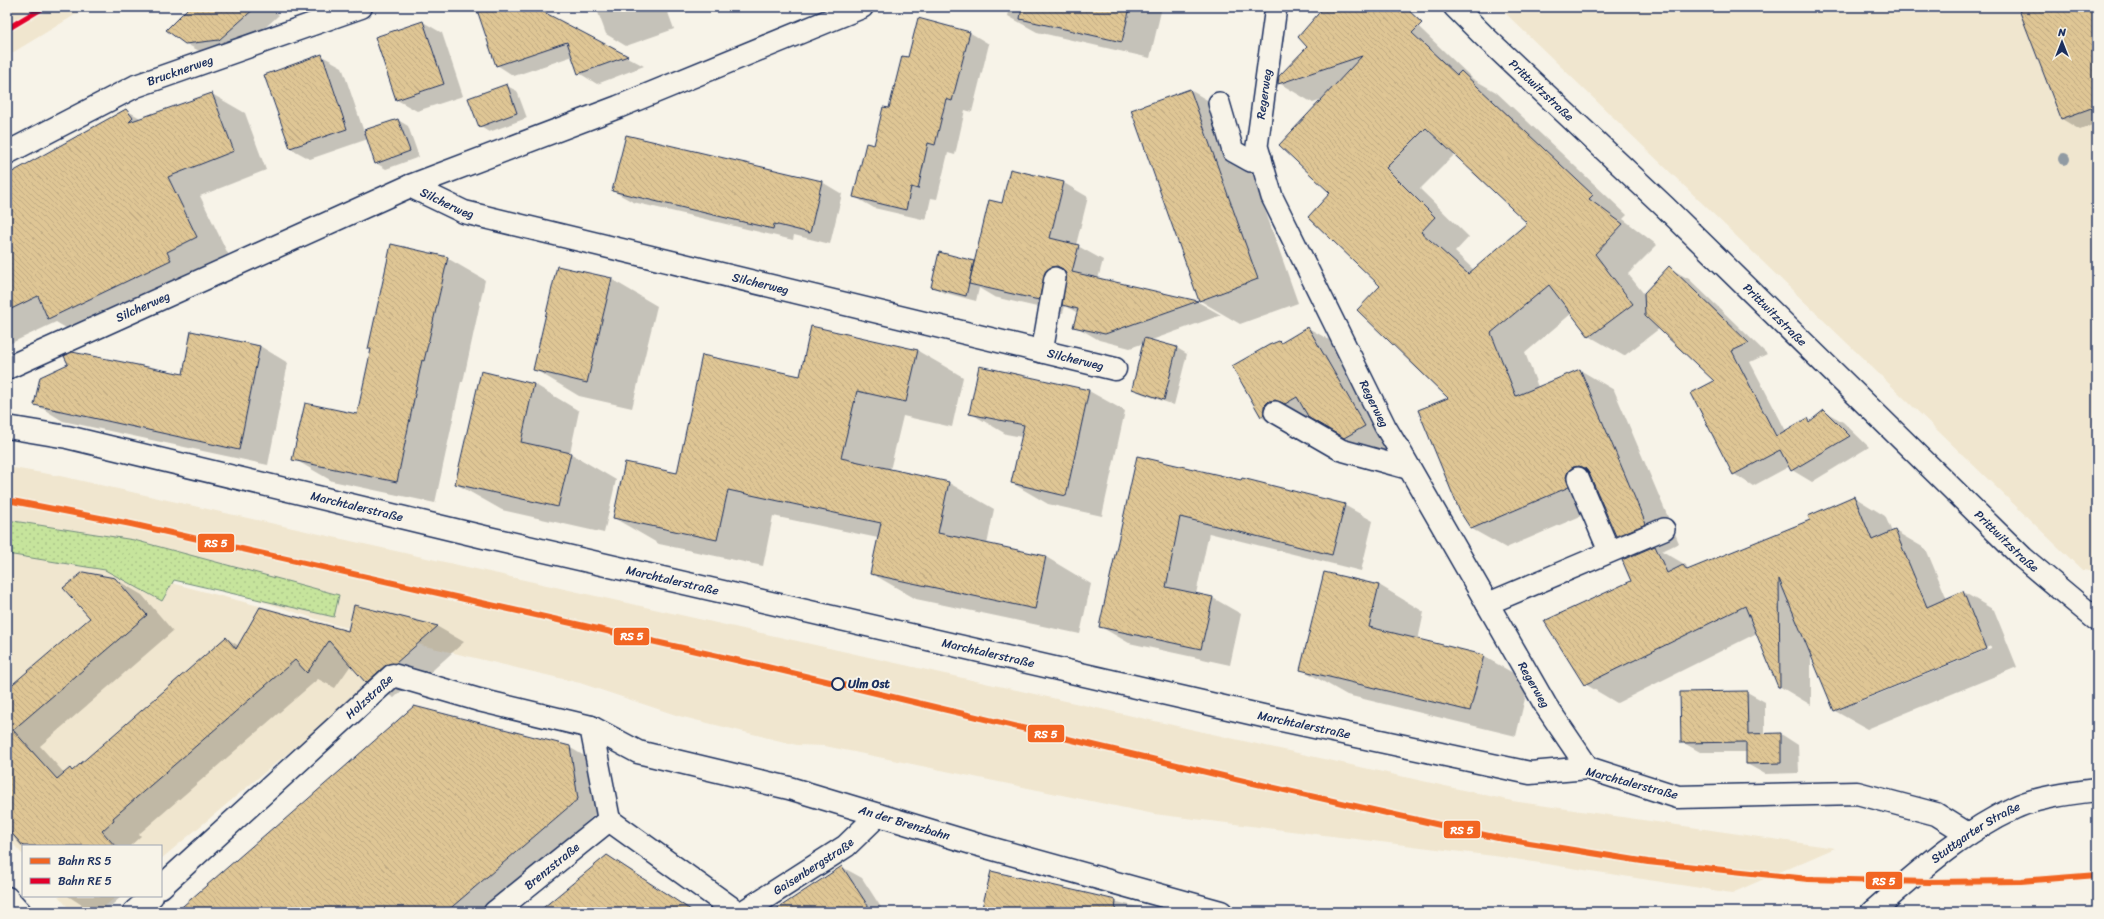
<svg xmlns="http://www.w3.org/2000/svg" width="2104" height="919" viewBox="0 0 2104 919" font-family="Sriracha,sans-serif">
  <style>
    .built { fill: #f0e6cf }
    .grass { fill: url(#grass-dots); stroke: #708a7d }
    .shadow { fill: #0003; fill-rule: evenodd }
    .building { fill: url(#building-back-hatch); stroke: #1b2f5e; fill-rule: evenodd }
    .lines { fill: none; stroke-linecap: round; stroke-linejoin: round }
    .lane-casing { stroke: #1b2f5e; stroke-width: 24 }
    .street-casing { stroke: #1b2f5e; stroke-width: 25 }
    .secondary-casing { stroke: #1b2f5e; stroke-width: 25 }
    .lane { stroke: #f7f3e8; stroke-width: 21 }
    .street { stroke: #f7f3e8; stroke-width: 22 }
    .secondary { stroke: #f7f3e8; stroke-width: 22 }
    .rail-1-casing { stroke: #f7f3e8; stroke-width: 9 }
    .rail-2-casing { stroke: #f7f3e8; stroke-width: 9 }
    .rail-1 { stroke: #f26522; stroke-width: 6 }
    .rail-2 { stroke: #e4002b; stroke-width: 6 }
    .tree { fill: #919ba3 }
    .stop-dot { fill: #f7f3e8; stroke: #1b2f5e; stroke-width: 2 }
    .labels { text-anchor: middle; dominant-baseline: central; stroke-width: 4; stroke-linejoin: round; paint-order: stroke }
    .street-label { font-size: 12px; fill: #1b2f5e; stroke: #f7f3e8 }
    .stop-label { font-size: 12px; font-weight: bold; fill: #1b2f5e; stroke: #f7f3e8; text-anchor: start }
    .line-badge { stroke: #f7f3e8; stroke-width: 1.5 }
    .badge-label { font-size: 11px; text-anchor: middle; font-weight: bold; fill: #fff }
  </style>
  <defs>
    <pattern id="grass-dots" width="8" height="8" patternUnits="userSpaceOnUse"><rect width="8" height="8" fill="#c6e49c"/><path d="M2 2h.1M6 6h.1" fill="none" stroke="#aac489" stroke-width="1.8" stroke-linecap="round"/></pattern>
    <pattern id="building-back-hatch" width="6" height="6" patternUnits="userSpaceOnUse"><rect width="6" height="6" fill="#dfc695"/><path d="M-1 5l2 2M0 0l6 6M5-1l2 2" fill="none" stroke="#bfaa83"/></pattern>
  </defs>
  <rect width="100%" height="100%" fill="#f7f3e8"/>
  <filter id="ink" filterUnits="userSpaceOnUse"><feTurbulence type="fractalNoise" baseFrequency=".025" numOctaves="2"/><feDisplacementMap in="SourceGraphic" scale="8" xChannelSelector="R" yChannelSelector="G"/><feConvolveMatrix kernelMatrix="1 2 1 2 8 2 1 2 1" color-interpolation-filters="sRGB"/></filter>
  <g filter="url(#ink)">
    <!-- built -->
    <g class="built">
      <polygon points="7,7 88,7 7,56"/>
      <polygon points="1499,7 2097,7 2097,572 2082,570"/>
      <polygon points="7,467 60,476 1512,801 1835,848 1732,893 1502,857 1154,814 825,746 797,745 679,716 580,683 332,624 47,532 7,526"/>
      <polygon points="7,544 50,551 396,642 408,653 161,859 161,846 23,846 23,855 7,837"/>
      <polygon points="58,896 117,896 98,912 72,912"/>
    </g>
    <!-- grass -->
    <polygon class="grass" points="7,520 134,540 339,595 334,617 174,580 162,601 105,570 7,554"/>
    <!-- shadow -->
    <g class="shadow">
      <polygon points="190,7 271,7 279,15 239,51 206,55 185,43"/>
      <polygon points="477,7 544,7 547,15 644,66 597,84 579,73 573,56 514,76 497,65"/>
      <polygon points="596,7 666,7 674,29 626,46 606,34"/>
      <polygon points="1010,7 1162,7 1150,58 1037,32 1008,16"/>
      <path d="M 1327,7 L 1398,7 L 1473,79 L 1496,92 L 1627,215 L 1623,219 L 1657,245 L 1628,274 L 1644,294 L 1669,268 L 1689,279 L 1767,354 L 1750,362 L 1786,431 L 1807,420 L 1811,422 L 1824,411 L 1843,422 L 1869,447 L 1812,482 L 1792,470 L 1790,466 L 1753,486 L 1734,474 L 1716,381 L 1660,328 L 1624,356 L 1589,336 L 1572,313 L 1525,353 L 1538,387 L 1580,370 L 1614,390 L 1679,543 L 1662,551 L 1686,565 L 1688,570 L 1811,521 L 1854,497 L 1885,516 L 1892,532 L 1895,531 L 1926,549 L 1947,599 L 1963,592 L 1994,610 L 2017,667 L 1867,729 L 1835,711 L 1811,653 L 1811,705 L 1779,686 L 1757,633 L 1617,703 L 1585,684 L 1546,622 L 1632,582 L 1644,552 L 1617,536 L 1604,506 L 1506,548 L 1472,529 L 1461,512 L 1450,398 L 1381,286 L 1332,193 L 1322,100 L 1313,103 L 1279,83 L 1309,46 ZM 1455,154 L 1529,223 L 1474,270 L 1455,252 L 1469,237 L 1420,189 ZM 1991,646 L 1991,648 L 1854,704 L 1854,702 Z"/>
      <polygon points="2019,7 2097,7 2097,123 2080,130 2062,119"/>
      <polygon points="423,22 442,33 463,96 417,111 397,100 376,37"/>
      <polygon points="969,32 989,44 972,112 965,110 955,155 948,153 937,199 931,198 926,220 874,208 855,197 890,110 908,58"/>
      <polygon points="322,56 342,67 364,132 398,120 408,126 419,157 386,169 376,163 368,139 310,159 290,148"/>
      <polygon points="507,86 517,91 527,118 489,132 479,126"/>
      <polygon points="1190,90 1231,114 1298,303 1240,324 1199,300"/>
      <polygon points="212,94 245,113 266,170 200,196 229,256 81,337 56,322 7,345 7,176 126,110 142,119"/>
      <polygon points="627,137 822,182 842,194 830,244 794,235 793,240 633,202 613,191"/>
      <polygon points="1011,170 1064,183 1088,197 1076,245 1103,260 1098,279 1198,302 1221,315 1149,341 1177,348 1187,354 1174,405 1143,394 1133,389 1144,343 1130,348 1099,340 1075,326 1078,313 1065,306 1063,313 994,297 979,288 976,301 942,292 932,286 940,254 975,263 1003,204"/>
      <polygon points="447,258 485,280 463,382 461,382 435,503 332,481 294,459 357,415 372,350 369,348"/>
      <polygon points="611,279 657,306 632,408 579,396 534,369"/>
      <polygon points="812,327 918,351 963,377 952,427 903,416 890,470 949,483 994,509 987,545 1046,557 1091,584 1080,634 916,599 871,573 878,538 773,516 763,566 659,544 614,518 678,474 801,377"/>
      <polygon points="1308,328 1344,348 1401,446 1381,458 1312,420 1305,422 1297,437 1261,417 1279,342 1282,343"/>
      <polygon points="260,346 288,363 268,465 63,421 35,404 184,375"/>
      <polygon points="980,367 1089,391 1125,411 1102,516 1048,504 1012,483 1022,437 1006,434 970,413"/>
      <polygon points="482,372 534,384 579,411 570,453 616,480 604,533 502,510 456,484"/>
      <polygon points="1138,458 1344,505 1373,521 1361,571 1209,533 1196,594 1213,598 1241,614 1230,665 1129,643 1101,627"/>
      <polygon points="1325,573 1379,585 1424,612 1418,640 1483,656 1529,682 1516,736 1347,695 1301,669"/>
      <polygon points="115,579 142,595 173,631 40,746 65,774 70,770 73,771 226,638 239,646 349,632 355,607 438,627 464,642 424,678 412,681 394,698 366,682 351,665 335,688 318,679 139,834 141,836 130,846 23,846 23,848 7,830 7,691 91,618"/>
      <polygon points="1747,692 1765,702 1765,735 1781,734 1798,745 1799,773 1765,774 1747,764 1747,752 1700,752 1682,742 1681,693"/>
      <polygon points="569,747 591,760 599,811 482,912 177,912"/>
      <polygon points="607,856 629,869 694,912 540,912"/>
      <polygon points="842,867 862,878 884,912 786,912"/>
      <polygon points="992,872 1159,912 982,912"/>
      <polygon points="68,896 122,896 104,912 93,912"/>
    </g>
    <!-- building -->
    <g class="building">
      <polygon points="189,7 256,7 219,40 185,44 166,30"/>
      <polygon points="476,7 534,7 628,56 578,74 567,42 496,66"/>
      <polygon points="1022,7 1130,7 1122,42 1020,19"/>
      <path d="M 1324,7 L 1405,7 L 1422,23 L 1412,33 L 1457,75 L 1461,71 L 1593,195 L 1589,199 L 1623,224 L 1595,254 L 1633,304 L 1589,337 L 1549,285 L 1491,333 L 1516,396 L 1580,369 L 1646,524 L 1616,536 L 1589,473 L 1585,468 L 1579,466 L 1573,467 L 1568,471 L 1566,477 L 1569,487 L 1471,529 L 1460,512 L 1418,410 L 1448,398 L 1357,310 L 1380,286 L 1308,217 L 1330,193 L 1279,145 L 1362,56 L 1278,84 L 1279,76 L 1307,47 L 1298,37 ZM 1426,128 L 1527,223 L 1468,274 L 1421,232 L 1435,217 L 1386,168 Z"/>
      <polygon points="2018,7 2097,7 2097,106 2061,119"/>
      <polygon points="918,18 970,32 952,101 946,99 935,145 928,143 918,189 911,187 906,210 853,197 866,143 874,145 883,107 889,108 902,56 908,57"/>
      <polygon points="423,21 444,84 396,100 375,37"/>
      <polygon points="322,54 347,129 290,148 264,75"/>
      <polygon points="507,84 517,113 479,127 468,98"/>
      <polygon points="1190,89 1258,279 1199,301 1131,110"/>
      <polygon points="212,93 234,151 168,177 197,237 167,252 171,260 48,319 38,296 7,311 7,175 126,109 133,118 129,122"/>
      <polygon points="398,119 410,151 375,164 364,130"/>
      <polygon points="626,135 822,181 810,233 774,224 773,229 612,191"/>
      <polygon points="1010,169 1064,182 1050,238 1079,245 1072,272 1198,301 1105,334 1073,327 1078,309 1062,305 1066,274 1063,269 1057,266 1051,267 1046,271 1039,300 969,284 989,200 1002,203"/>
      <polygon points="391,244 448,257 424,361 422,360 397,482 292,460 305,403 357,414 371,349 368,349"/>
      <polygon points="939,252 974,261 966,296 931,287"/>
      <polygon points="557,266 612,278 587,383 533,370"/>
      <polygon points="1669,266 1749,343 1732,351 1776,436 1807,418 1809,422 1824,410 1850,436 1791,471 1780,450 1733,475 1691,393 1714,381 1645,316 1644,293"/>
      <polygon points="811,326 918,350 906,402 857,391 841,458 949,482 938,533 1046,556 1035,609 870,574 881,523 728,490 717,540 613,518 625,462 677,473 702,355 800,376"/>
      <polygon points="1308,327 1365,426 1344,438 1309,418 1297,397 1285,404 1275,400 1269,401 1264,406 1264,415 1261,417 1232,366 1269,345 1279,341 1281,343"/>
      <polygon points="191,331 260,346 239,450 34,405 40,377 68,364 64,356 72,352 183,374"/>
      <polygon points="1144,338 1177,347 1164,400 1132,389"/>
      <polygon points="979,366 1089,390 1066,496 1011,483 1024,425 969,414"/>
      <polygon points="481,371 534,384 521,442 571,453 558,507 455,484"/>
      <polygon points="1137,456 1241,480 1242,478 1345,504 1332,555 1180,517 1166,587 1213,597 1201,649 1099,627"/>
      <polygon points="1854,496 1872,540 1895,530 1927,607 1963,591 1986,649 1834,711 1779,579 1780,687 1778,687 1745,606 1584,685 1544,621 1631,581 1622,560 1655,546 1667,573 1683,565 1687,570 1810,520 1808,516"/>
      <polygon points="83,572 115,578 147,615 13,730 57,779 70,768 72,771 226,637 236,649 260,607 348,631 354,605 438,626 396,663 385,666 366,683 329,641 307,673 295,660 113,818 114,820 102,831 115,846 23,846 7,828 7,689 90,618 63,588"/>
      <polygon points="1324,572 1379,585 1369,627 1484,655 1470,711 1300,670"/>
      <polygon points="1747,691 1748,734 1781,733 1781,763 1746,764 1746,742 1681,743 1680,692"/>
      <polygon points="414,706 570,746 578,799 446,912 176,912 274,827 275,828"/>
      <polygon points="607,855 694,912 538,912"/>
      <polygon points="842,866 872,912 772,912"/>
      <polygon points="991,871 1116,900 1115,912 981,912"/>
    </g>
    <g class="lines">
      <!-- lane casing -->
      <g class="lane-casing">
        <g id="lane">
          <path id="s1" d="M 1276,7 L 1257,146 L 1272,197 L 1385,426 L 1398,448"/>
          <polyline points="1219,103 1233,151 1251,161 1261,158"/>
          <polyline points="1042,352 1055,278"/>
          <polyline points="1275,412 1341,450 1410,469"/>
          <polyline points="1578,478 1609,551"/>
          <polyline points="1487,604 1664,529"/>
        </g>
      </g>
      <!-- street casing -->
      <g class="street-casing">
        <g id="street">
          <path id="s2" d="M 1455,7 L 1485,37 L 1665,207 L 2023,558 L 2097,620"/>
          <path id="s3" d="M 7,153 L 136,86 L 361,7"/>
          <path id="s4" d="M 410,186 L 464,212 L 1115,369"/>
          <path id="s5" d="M 7,368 L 410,186 L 618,107 L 862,7"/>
          <path id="s6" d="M 7,427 L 67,437 L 484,537 L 1263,716 L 1530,773 L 1588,768 L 1678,797 L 1857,793 L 1936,814 L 1968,834"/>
          <path id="s7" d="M 1398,448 L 1546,706 L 1588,768"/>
          <path id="s8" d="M 591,727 L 638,752 L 789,788 L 975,844 L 1221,912"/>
          <polyline points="609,820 737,912"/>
          <path id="s9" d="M 161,887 L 393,675 L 479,700 L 591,727 L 609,820"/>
          <polyline points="7,898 20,912"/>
          <polyline points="134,912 152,896"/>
          <path id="s10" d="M 495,912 L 609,820"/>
          <path id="s11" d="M 743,912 L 846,846 L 878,815"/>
        </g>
      </g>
      <!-- secondary casing -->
      <g class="secondary-casing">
        <g id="secondary">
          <path id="s12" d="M 1872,912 C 1915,875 1962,832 2014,808 C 2037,797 2072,793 2097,790"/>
        </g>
      </g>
      <!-- lane -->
      <use href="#lane" class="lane"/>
      <!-- street -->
      <use href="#street" class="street"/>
      <!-- secondary -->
      <use href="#secondary" class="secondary"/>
      <!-- rail-1 casing -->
      <g class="rail-1-casing">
        <polyline id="rail-1" points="7,500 131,524 767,667 1244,781 1498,838 1648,862 1808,879 1929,882 2021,881 2097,875"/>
      </g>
      <!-- rail-2 casing -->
      <g class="rail-2-casing">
        <polyline id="rail-2" points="7,29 44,7"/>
      </g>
      <!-- rail-1 -->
      <use href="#rail-1" class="rail-1"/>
      <!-- rail-2 -->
      <use href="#rail-2" class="rail-2"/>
    </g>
    <!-- trees -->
    <circle class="tree" cx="2064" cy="159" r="6"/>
  </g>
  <!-- markers -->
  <circle class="stop-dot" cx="838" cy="684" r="6"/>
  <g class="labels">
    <!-- street labels -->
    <g class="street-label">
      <text stroke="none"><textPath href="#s3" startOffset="192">Brucknerweg</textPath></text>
      <text stroke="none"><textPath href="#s2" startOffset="120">Prittwitzstraße</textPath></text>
      <text transform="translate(1264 94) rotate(-82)">Regerweg</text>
      <text stroke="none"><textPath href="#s4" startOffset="41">Silcherweg</textPath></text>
      <text stroke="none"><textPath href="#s4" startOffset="365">Silcherweg</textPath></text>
      <text stroke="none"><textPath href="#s5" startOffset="149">Silcherweg</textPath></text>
      <text stroke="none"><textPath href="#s2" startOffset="444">Prittwitzstraße</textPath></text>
      <text stroke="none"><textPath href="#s4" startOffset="689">Silcherweg</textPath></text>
      <text stroke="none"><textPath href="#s1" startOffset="424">Regerweg</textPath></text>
      <text stroke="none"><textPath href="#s6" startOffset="359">Marchtalerstraße</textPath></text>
      <text stroke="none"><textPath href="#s2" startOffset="768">Prittwitzstraße</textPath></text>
      <text stroke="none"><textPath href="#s6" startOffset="683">Marchtalerstraße</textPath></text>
      <text stroke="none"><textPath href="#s6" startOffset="1007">Marchtalerstraße</textPath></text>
      <text stroke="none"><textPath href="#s7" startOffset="273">Regerweg</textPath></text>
      <text stroke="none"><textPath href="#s9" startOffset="282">Holzstraße</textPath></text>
      <text stroke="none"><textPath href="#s6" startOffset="1331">Marchtalerstraße</textPath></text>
      <text transform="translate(1632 783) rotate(15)">Marchtalerstraße</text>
      <text stroke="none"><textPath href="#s8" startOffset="329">An der Brenzbahn</textPath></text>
      <text stroke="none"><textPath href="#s12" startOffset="131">Stuttgarter Straße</textPath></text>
      <text stroke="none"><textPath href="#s10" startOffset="73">Brenzstraße</textPath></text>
      <text stroke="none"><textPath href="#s11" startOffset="84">Gaisenbergstraße</textPath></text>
    </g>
    <!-- stop labels -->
    <g class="stop-label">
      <text x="848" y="684">Ulm Ost</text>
    </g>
  </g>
  <g class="line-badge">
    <rect x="197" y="533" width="38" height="20" rx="4" fill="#f26522"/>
    <rect x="613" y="627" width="37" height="19" rx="4" fill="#f26522"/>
    <rect x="1027" y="724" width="38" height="19" rx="4" fill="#f26522"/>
    <rect x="1443" y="820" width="38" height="19" rx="4" fill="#f26522"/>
    <rect x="1865" y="871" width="38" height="19" rx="4" fill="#f26522"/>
  </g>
  <g class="badge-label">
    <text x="216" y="547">RS 5</text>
    <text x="632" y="640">RS 5</text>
    <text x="1046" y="738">RS 5</text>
    <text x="1462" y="834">RS 5</text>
    <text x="1884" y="885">RS 5</text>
  </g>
  <!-- margin -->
  <rect width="2104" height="919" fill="none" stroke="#f7f3e8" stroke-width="24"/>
  <rect x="12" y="12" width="2080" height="895" fill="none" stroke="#1b2f5e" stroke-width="1.5" filter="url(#ink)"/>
  <!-- legend -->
  <rect x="22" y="845" width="140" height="52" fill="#f7f3e8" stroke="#9fa5b1"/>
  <rect x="30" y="858" width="20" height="6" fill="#f26522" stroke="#9fa5b1"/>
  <text x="58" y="865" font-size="12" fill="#1b2f5e">Bahn RS 5</text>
  <rect x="30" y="878" width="20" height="6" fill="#e4002b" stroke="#9fa5b1"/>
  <text x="58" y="885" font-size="12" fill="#1b2f5e">Bahn RE 5</text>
  <!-- north arrow -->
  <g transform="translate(2062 42)" stroke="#f7f3e8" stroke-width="3" paint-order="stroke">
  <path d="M0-3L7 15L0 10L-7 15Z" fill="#1b2f5e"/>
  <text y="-6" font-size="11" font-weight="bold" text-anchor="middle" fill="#1b2f5e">N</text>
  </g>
</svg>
